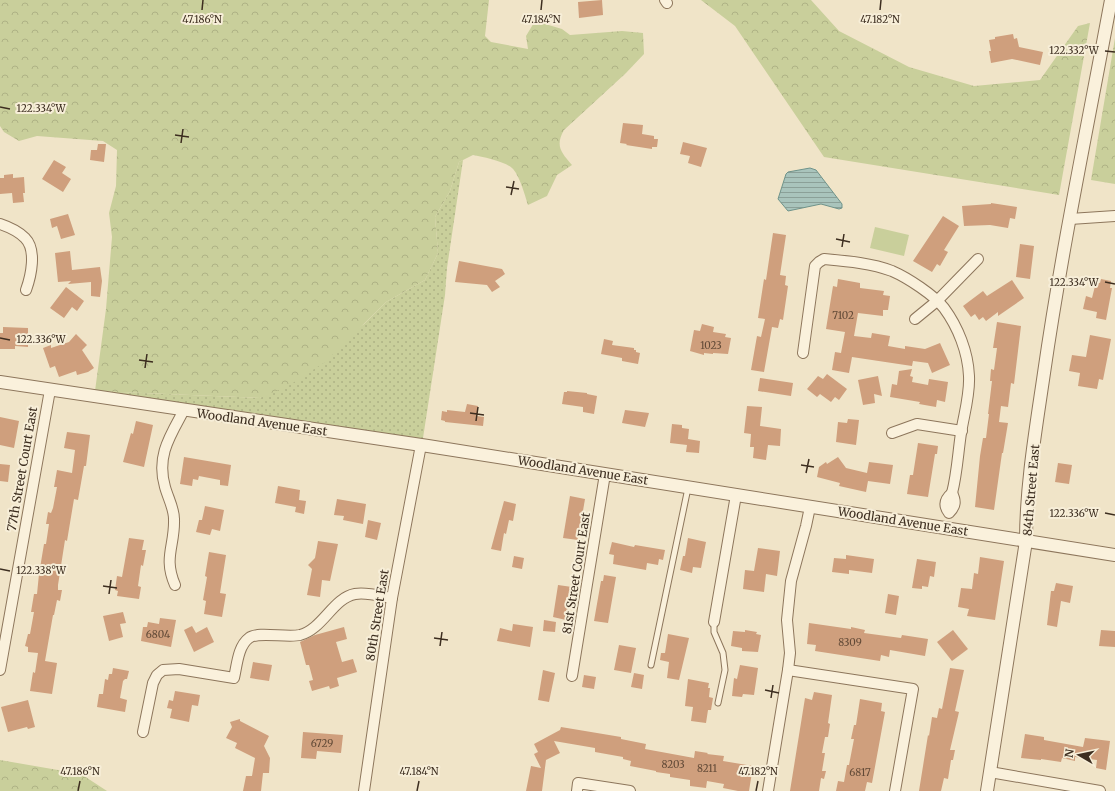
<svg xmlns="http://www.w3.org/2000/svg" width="1115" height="791" viewBox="0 0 1115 791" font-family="Merriweather,serif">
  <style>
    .green { fill: url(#green-dots) }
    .forest { fill: url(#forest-crowns) }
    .pitch { fill: #c9cf9b }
    .water { fill: url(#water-rules); stroke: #6f938a }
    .building { fill: #cf9f7d }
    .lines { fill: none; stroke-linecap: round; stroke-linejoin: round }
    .service-casing { stroke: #8d765c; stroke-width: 7 }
    .minor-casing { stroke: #8d765c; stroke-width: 12 }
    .tertiary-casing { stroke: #8d765c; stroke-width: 14 }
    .service { stroke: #faf1dc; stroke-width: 5 }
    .minor { stroke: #faf1dc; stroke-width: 10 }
    .tertiary { stroke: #faf1dc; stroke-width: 12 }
    .ticks { fill: none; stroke: #3d2e20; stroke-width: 1.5 }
    .labels { text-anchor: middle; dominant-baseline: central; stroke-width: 4; stroke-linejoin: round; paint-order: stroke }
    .number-label { font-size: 10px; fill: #624a37 }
    .street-label { font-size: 12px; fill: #3d2e20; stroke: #f7eed8 }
    .ticks-label { font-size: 10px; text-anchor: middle; fill: #3d2e20; stroke: #f7eed8; stroke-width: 4; stroke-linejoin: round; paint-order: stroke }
  </style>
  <defs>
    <pattern id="green-dots" width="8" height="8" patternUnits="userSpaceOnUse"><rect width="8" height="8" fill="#c9cf9b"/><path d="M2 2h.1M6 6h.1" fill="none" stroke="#aeb285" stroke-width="1.8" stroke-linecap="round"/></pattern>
    <pattern id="forest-crowns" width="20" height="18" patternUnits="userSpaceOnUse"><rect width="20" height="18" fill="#c9cf9b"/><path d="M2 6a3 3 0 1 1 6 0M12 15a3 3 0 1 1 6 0" fill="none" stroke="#aeb285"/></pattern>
    <pattern id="water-rules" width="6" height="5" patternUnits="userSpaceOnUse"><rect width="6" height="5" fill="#a9c4bc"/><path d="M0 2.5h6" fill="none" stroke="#8ba098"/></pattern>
  </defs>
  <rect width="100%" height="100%" fill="#f0e4c8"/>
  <!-- green -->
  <polygon class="green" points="463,160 447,268 445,295 423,438 420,439 95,391 260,398 364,324 386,302 425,280 438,253 435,217 450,191 459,162"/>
  <!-- forest -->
  <g class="forest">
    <path d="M 0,0 L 489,0 L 485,36 L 491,42 L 528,49 L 526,36 L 535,21 L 562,29 L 570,35 L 622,31 L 643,33 L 644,54 L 626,73 L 564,130 C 555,146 561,152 572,165 L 557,175 L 547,196 L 528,205 C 525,195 519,174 512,168 C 504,161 483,157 473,155 L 459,162 L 450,191 L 435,217 L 438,253 L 425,280 L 386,302 L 325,362 L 288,386 L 260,398 L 95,391 L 106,309 L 112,237 L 109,213 L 116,186 L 117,150 L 103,141 L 37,136 L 19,141 L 4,132 L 0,126 Z"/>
    <polygon points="701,0 811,0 839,31 909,67 974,86 1040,80 1078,26 1090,23 1059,195 824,157 735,26"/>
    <polygon points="1115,38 1115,184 1091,180"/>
    <polygon points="0,760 81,774 107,791 0,791"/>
  </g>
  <!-- pitch -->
  <polygon class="pitch" points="875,227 909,235 904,256 870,248"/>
  <!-- water -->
  <polygon class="water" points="810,168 816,170 842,204 842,208 839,209 821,204 788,211 778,199 786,174 788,172"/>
  <!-- building -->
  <g class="building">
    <polygon points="602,0 603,15 579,18 578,2"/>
    <polygon points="1013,34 1014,39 1017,38 1019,47 1043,52 1040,65 1012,59 991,63 989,51 991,51 989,40 995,39 995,37"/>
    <polygon points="623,123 643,125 642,134 654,136 654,139 658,139 657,147 652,147 652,149 626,145 627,144 620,143"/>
    <polygon points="683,142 707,148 701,167 688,163 690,156 680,154"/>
    <polygon points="98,144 106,144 104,162 90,160 91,150 97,150"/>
    <polygon points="54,160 66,167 62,173 71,179 63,192 42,179"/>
    <polygon points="13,174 13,178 24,177 25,193 23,193 24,202 13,203 12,193 0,194 0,178 4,178 4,175"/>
    <polygon points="991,203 1017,207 1015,219 1010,218 1008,228 990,225 964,226 962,206 991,204"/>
    <polygon points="68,214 75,235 61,239 57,226 52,228 50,219"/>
    <polygon points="943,216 959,226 944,250 948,252 940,266 937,264 932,272 913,261"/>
    <polygon points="773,233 786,235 780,275 786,276 785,285 788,286 783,320 780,319 778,328 772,327 764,372 751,370 757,336 761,337 765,319 758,318 764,279 766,280"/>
    <polygon points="1020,244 1034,246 1030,279 1016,277"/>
    <polygon points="70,251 72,270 100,267 102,281 100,297 91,296 91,282 68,284 71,281 58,282 55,253"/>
    <polygon points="459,261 502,269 505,274 495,281 500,287 492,292 487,285 455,282"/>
    <polygon points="838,279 860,283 860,288 884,291 883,295 890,296 888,310 883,310 883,316 858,313 854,336 871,338 872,333 890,336 888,346 905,349 905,346 925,349 940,343 950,365 932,373 928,363 913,361 912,366 852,357 849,373 832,370 835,352 841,353 845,332 826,329 833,286 837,287"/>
    <polygon points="1101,279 1111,281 1110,288 1112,288 1106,320 1096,318 1097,312 1083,309 1086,296 1092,298 1096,282 1100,283"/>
    <polygon points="1012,280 1024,298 998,316 998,312 986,321 983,317 979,320 975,314 971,317 963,306 983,291 987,296"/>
    <polygon points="66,287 84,301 77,311 72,307 64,318 50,308"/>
    <polygon points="997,322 1021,326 1014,384 1011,383 1008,407 1001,406 999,422 1008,423 1003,453 1002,453 994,510 975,507 980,456 983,438 986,438 989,414 988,414 992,381 990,381 991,369 994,370 997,348 993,348"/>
    <polygon points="702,324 714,327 713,332 726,334 725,337 731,338 728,354 713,353 713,354 704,353 704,355 690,351 694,330 700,331"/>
    <polygon points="3,327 28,328 28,347 15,346 15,349 0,349 0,333 3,333"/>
    <polygon points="76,334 87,345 82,350 94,368 88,372 77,375 76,371 59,377 55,366 50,368 43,348 51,345 51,348 69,342"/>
    <polygon points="1090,335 1111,339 1103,380 1099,379 1097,389 1078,386 1080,373 1069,371 1072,355 1086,357"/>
    <polygon points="604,339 613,341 612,345 634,348 634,350 636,350 636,352 640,353 638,364 622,361 622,358 601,354"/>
    <polygon points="912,369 910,376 913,377 912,382 928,385 929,379 948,382 945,402 937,400 936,407 919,404 920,402 890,397 892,384 897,385 899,371"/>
    <polygon points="827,374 847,389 839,400 835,397 831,402 820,394 817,397 807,389 818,376 823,379"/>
    <polygon points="878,376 882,396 874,394 875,403 863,405 858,380"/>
    <polygon points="760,378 793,383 791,396 758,391"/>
    <polygon points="567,391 587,393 587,394 597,396 594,414 583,412 583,407 562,404 564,392 567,392"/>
    <polygon points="467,404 478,406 477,416 484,417 483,426 445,422 445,421 441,420 442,411 447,412 447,410 465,412"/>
    <polygon points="747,406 762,407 760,426 781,429 780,446 768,445 766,460 753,458 754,447 750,447 751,434 744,433"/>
    <polygon points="625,410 649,413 645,427 622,423"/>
    <polygon points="0,417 19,421 14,448 0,445"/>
    <polygon points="848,419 859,420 856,445 836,442 838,422 847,423"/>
    <polygon points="136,421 153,425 144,467 123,462 131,433 133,434"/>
    <polygon points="672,424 682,425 682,428 689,429 688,439 700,441 699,453 686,452 687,445 670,443"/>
    <polygon points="67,432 90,435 86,466 84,466 78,500 74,499 67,541 65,540 58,585 58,590 62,590 60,601 57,600 54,615 53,615 45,661 57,663 52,694 30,691 33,672 35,673 38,653 28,652 28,647 25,646 28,634 30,634 34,612 31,612 34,594 37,594 39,574 44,544 46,544 49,524 46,524 48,512 51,513 53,508 57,487 54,487 57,470 72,473 75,450 64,448"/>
    <polygon points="918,443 938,446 937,454 935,454 928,497 907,494 910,475 913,475"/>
    <polygon points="184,457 231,465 228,486 220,485 220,480 199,476 198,480 193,479 192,486 180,484"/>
    <polygon points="838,457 846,468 867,473 869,462 893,465 890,484 868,481 866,492 839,486 840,483 817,477 819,467 826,462 827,464"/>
    <polygon points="1058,463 1072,465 1069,484 1055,482"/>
    <polygon points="0,464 10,465 8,482 0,481"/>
    <polygon points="278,486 300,490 299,500 306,501 304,514 295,512 296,507 275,503"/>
    <polygon points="570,496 585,499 578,540 563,538"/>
    <polygon points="337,499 366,504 363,524 343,520 344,516 334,515"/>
    <polygon points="504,501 516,504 513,521 509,520 506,534 504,533 501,551 491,549"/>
    <polygon points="205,506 224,510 220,531 212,529 210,535 196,532 199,520 202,520"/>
    <polygon points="368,520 381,523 377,540 365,537"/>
    <polygon points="129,538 144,540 142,550 146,550 143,566 141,565 138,586 141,587 139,599 117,596 118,591 115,590 117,576 122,577"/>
    <polygon points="688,538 706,542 701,568 693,567 692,573 680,570 683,556 685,556"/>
    <polygon points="318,541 338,544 330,581 322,580 320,597 307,595 312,569 308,565 315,558"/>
    <polygon points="612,542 634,547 635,545 665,550 663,560 659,559 658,565 647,563 646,570 613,564 614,555 609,554"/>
    <polygon points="758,548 780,551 777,576 766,574 764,592 743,589 745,570 754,571"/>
    <polygon points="209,552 226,555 220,593 226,594 222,617 204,614 206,601 203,600 207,577 205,576"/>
    <polygon points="846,555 874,559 872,573 849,570 849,574 832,572 834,558 846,559"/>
    <polygon points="514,556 524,558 522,569 512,567"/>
    <polygon points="980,557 1004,561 995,620 967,616 969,609 958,607 961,588 972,589 974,573 978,574"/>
    <polygon points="917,559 936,562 934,577 930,576 928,587 922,586 922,589 912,588"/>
    <polygon points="604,575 616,577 608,623 594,621 601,581 603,581"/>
    <polygon points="1056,583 1073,586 1070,603 1061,601 1057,627 1047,625 1051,591 1054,591"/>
    <polygon points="558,585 572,587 566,620 553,617"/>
    <polygon points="888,594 899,596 896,615 885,613"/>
    <polygon points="123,612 126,623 120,624 123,637 109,641 103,616"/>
    <polygon points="160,618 176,620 171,647 141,641 143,627 147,627 148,622 159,624"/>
    <polygon points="544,620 556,622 555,632 543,631"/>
    <polygon points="809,623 851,629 851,627 865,630 864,633 901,638 902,635 928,639 925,656 890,650 889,657 881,655 880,661 815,651 816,645 807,644"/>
    <polygon points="513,624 533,627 530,647 497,641 500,628 512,631"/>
    <polygon points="192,626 196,633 207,627 214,642 194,652 184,630"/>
    <polygon points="344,627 347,639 336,642 342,662 353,659 357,672 337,678 339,686 330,689 329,686 312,691 309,681 313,680 309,665 306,665 300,642 315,635"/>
    <polygon points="745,630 757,632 756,634 761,635 758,652 742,651 742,648 731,646 733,631 745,632"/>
    <polygon points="953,630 968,649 952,661 937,642"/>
    <polygon points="1101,630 1115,631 1115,647 1099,646"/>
    <polygon points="668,634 689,638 679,680 667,678 669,662 660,660 661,653 665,653"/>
    <polygon points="619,645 636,648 631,673 614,670"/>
    <polygon points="253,662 272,665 269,681 250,678"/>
    <polygon points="740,665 758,668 754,695 743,694 742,697 732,696 734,678 737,679"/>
    <polygon points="113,668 129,671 127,679 125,679 123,681 120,698 127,700 125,712 97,707 99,694 103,694 105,679 108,680 109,674 112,674"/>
    <polygon points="950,668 964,670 955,711 959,712 950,750 955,750 953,760 951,760 948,779 944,778 941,791 919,791 928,735 929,736 932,717 937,718 939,708 942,709"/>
    <polygon points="543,670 555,673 549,702 538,700"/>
    <polygon points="634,673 644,675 642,689 631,687"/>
    <polygon points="584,675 596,677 594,689 582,687"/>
    <polygon points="688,679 709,683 708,688 710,688 709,697 713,698 711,710 708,710 706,723 691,721 693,707 685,706"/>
    <polygon points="175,691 200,695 198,706 192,705 189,722 170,718 172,709 167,708 169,700 173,701"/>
    <polygon points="814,692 832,695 828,723 830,724 828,737 825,737 822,753 825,753 822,771 826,771 824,779 821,778 819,791 790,791 805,698 812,700"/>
    <polygon points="860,699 882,703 881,711 885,712 872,783 867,782 865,791 836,791 838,781 844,782 847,765 849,765 854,739 851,739 854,725 856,725"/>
    <polygon points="28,700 35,727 28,729 27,727 8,732 1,707"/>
    <polygon points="240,719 240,721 269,736 264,746 270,758 269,773 263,773 261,791 243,791 246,776 252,776 255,758 235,748 237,743 226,738 232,727 230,722"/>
    <polygon points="561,727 621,737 621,739 646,744 645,749 694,758 695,751 708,753 707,754 724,756 723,761 753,766 749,791 738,791 723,788 724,784 707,781 706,788 690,786 690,780 670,777 670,774 656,772 656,771 630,766 631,761 623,759 623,757 595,752 595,748 554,741 560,753 546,760 542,791 526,791 531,766 541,768 534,754 538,752 534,744 560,730"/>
    <polygon points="303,732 343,735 341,753 317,751 316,759 301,758"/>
    <polygon points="1025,734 1044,737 1044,740 1083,747 1085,738 1110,741 1106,770 1096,768 1097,760 1075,757 1075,761 1062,758 1061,762 1041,759 1041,760 1021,758"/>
  </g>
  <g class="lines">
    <!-- service casing -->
    <g class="service-casing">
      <g id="service">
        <polyline points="714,622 714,632 723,653 725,670 718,703"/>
        <polyline points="651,665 688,488"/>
      </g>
    </g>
    <!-- minor casing -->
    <g class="minor-casing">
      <g id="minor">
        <polyline points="665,0 667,3"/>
        <polyline points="1070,219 1115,216"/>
        <path d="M 0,224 C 9,227 18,231 25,238 C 37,250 31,276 26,290"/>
        <polyline points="915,319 937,301 978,259"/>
        <path d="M 803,353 L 815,266 L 819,262 L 824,259 C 846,261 871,263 892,271 C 908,278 934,295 944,308 C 958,327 968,352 969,376 C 970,395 964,414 961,433 C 958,453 957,474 952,493"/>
        <polyline points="892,433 917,424 962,431"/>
        <path d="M 952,493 C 956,501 956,506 949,513 C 943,505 945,499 952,493 Z"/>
        <path d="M 175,585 C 163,557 175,546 174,519 C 174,508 168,498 165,487 C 156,456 170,436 184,410"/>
        <polyline points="714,622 736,495"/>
        <polyline points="0,670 50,390"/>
        <polyline points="788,670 913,689 895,791"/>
        <polyline points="572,676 605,474"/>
        <path d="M 143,732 L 153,683 L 157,675 L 163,670 L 179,669 L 234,678 C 237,665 238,646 249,638 C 258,631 286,638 300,635 C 323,629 333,598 355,594 C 367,592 380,596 392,598"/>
        <polyline points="990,772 1100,791"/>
        <polyline points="364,791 392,598 421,445"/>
        <polyline points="577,791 578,783 630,791"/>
        <polyline points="768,791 788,670 790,653 787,620 791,581 806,526 810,507"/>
      </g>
    </g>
    <!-- tertiary casing -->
    <g class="tertiary-casing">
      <g id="tertiary">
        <polyline points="0,382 428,446 1115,555"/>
        <path d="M 987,791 L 1026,541 C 1026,485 1036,428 1044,373 C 1062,248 1088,124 1111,0"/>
      </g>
    </g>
    <!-- service -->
    <use href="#service" class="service"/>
    <!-- minor -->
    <use href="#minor" class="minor"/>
    <!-- tertiary -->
    <use href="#tertiary" class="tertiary"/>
  </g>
  <!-- ticks -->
  <path class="ticks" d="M 202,10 L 203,0M 541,10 L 542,0M 880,10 L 881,0M 1105,51 L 1115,52M 0,107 L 10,109M 175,135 L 189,137M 181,143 L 183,129M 506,187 L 519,189M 511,195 L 514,181M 836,239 L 850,242M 842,247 L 844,234M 1105,282 L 1115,284M 0,338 L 10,340M 139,360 L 153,362M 145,368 L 147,354M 470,413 L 484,415M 476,421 L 478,407M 801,465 L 814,467M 806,473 L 809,459M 1105,513 L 1115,515M 0,569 L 10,571M 103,586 L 117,588M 109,594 L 111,580M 434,638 L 448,640M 440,646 L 442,632M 765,690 L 779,693M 771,698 L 773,685M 78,791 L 80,781M 417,791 L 419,781M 756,791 L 758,781"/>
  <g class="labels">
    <!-- number labels -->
    <g class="number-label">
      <text x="843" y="315">7102</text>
      <text x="711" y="345">1023</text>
      <text x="158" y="634">6804</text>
      <text x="850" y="642">8309</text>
      <text x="322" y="743">6729</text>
      <text x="673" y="764">8203</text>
      <text x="707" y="768">8211</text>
      <text x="860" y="772">6817</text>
    </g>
    <!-- street labels -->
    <g class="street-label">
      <text transform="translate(262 422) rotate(8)">Woodland Avenue East</text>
      <text transform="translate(22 469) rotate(-80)">77th Street Court East</text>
      <text transform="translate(583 470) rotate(9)">Woodland Avenue East</text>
      <text transform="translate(1031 490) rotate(-85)">84th Street East</text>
      <text transform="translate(903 521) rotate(9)">Woodland Avenue East</text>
      <text transform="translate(576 573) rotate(-81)">81st Street Court East</text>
      <text transform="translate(377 615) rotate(-81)">80th Street East</text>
    </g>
  </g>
  <g class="ticks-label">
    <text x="202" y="23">47.186°N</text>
    <text x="541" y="23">47.184°N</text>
    <text x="880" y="23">47.182°N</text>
    <text x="1074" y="54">122.332°W</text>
    <text x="41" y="112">122.334°W</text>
    <text x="1074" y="286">122.334°W</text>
    <text x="41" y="343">122.336°W</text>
    <text x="1074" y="517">122.336°W</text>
    <text x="41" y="574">122.338°W</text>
    <text x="80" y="775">47.186°N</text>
    <text x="419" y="775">47.184°N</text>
    <text x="758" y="775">47.182°N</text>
  </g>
  <!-- north arrow -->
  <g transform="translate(1079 755) rotate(279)" stroke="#f7eed8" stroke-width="3" paint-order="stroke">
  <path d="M0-3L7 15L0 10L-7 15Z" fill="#3d2e20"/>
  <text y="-6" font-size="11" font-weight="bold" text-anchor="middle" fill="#3d2e20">N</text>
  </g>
</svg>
